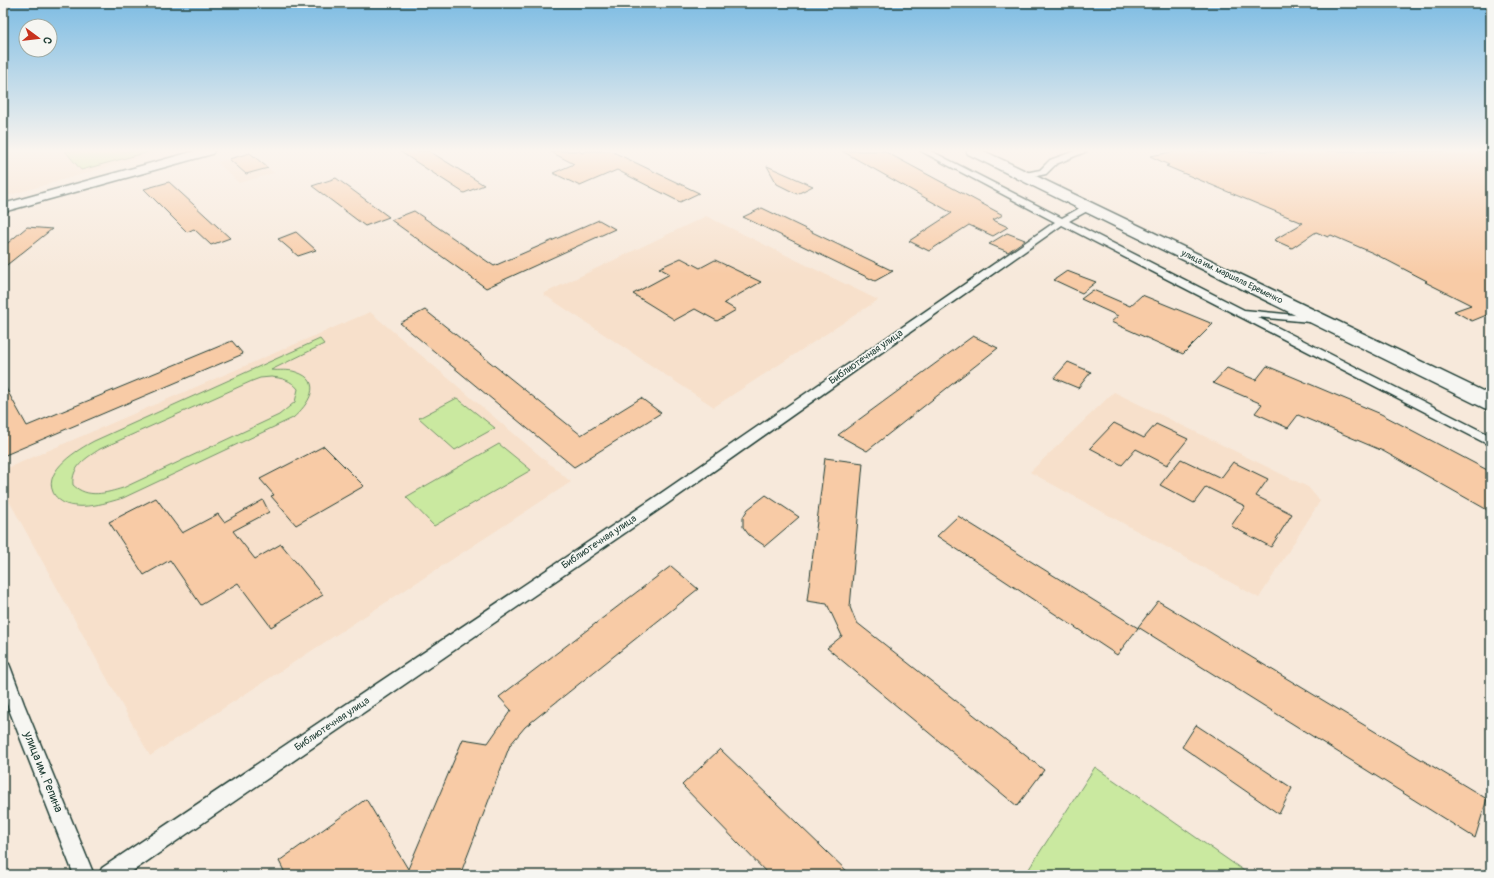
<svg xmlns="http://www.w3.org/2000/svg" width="1494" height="878" viewBox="0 0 1494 878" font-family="Pangolin,sans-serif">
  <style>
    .built { fill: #f7e0cb }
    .green { fill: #cae9a0; stroke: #74936a; fill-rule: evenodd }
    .building { fill: #f8cba6; stroke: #1f3d34 }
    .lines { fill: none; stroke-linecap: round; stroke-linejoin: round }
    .street-casing { stroke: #1f3d34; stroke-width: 3 }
    .secondary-casing { stroke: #1f3d34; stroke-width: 3 }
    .highway-casing { stroke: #1f3d34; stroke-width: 3 }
    .street { fill: #f6f6f2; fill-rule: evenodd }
    .secondary { fill: #f6f6f2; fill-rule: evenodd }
    .highway { fill: #f6f6f2; fill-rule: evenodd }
    .labels { text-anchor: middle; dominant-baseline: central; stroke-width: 3.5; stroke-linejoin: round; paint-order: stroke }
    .far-street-label { font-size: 9px; fill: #1f3d34; stroke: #f6f6f2 }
    .street-label { font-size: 10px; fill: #1f3d34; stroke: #f6f6f2 }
    .near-street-label { font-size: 12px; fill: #1f3d34; stroke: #f6f6f2 }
  </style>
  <rect width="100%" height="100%" fill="#f7e9db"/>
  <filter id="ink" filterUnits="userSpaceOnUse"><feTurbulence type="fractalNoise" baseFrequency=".025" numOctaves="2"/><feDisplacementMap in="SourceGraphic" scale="8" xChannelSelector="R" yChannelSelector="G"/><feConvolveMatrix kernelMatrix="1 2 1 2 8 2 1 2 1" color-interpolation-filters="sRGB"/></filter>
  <g filter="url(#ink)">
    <!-- built -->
    <g class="built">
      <polygon points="3,151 163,151 3,197"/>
      <polygon points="228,159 245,174 268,168 274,173 239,183 217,162"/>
      <polygon points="706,216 878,300 714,407 543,294"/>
      <polygon points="370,312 571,482 150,756 3,490 3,470"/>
      <polygon points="1114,392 1308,487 1320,501 1259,598 1030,472"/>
    </g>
    <!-- green -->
    <g class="green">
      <polygon points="65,151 152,151 81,170"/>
      <path d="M 320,339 L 324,344 L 271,370 C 279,371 288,369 296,372 C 325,381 308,405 293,418 L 123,498 C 106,503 84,510 66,504 C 60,501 55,497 53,492 C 43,470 79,449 94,441 ZM 271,377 C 282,378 291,380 298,389 L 295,402 L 279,415 L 123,488 C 106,493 88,499 73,485 C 71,467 86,458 100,449 L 252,381 L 260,378 Z"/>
      <polygon points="457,398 495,428 455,450 419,418"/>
      <polygon points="499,444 531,470 434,526 406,497"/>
      <polygon points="1095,767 1250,875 1025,875"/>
    </g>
    <!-- building -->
    <g class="building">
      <polygon points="399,151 429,151 484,185 464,193"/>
      <polygon points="549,151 579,151 582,153 586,151 611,151 699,193 680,202 617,170 580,186 553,173 574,164"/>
      <polygon points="842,151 884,151 1003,215 993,220 1008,227 993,236 969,225 929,251 909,241 952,213"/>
      <polygon points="1177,151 1491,151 1491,315 1489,314 1472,321 1454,311 1471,305 1425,282 1427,281 1373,253 1331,235 1328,237 1316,232 1292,248 1274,240 1303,223 1166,166 1169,165 1150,156"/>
      <polygon points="250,153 268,168 246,174 229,159"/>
      <polygon points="767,166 813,186 797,194 777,184"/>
      <polygon points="336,178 389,217 365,226 312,186"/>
      <polygon points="169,182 230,238 211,245 194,229 187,232 144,189"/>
      <polygon points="762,208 893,271 875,281 743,217"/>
      <polygon points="414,211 494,266 599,220 615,229 486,288 391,220"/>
      <polygon points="27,227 52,229 3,268 3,247"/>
      <polygon points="296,232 316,250 298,256 278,239"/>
      <polygon points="1007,233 1025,240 1008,252 989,244"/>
      <polygon points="681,258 700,268 715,260 761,282 724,303 736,310 717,321 695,309 675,320 633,294 670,274 659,268"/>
      <polygon points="1067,271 1080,276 1096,282 1082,293 1054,280"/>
      <polygon points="1093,290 1130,306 1142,295 1213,324 1183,354 1111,322 1118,316 1081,299"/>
      <polygon points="425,310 581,435 641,398 661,413 574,467 400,323"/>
      <polygon points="973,336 998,348 867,451 838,435"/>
      <polygon points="232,341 243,354 3,456 3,383 27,426"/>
      <polygon points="1068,362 1091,372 1078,388 1054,378"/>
      <polygon points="1267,366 1381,414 1491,472 1491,512 1383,451 1298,415 1288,428 1255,413 1262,404 1213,383 1227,368 1256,380"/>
      <polygon points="1114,423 1144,438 1156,424 1188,439 1167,465 1136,449 1122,465 1090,448"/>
      <polygon points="324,446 364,486 296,525 271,496 274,495 260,479"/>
      <polygon points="825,458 863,463 850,607 856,622 1044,770 1017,806 827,648 842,636 827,604 807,601"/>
      <polygon points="1181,459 1221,478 1233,462 1268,479 1256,496 1292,514 1271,547 1231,526 1245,506 1206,487 1194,503 1160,485"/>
      <polygon points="766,495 799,517 765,546 749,535 743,527 743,517 748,509"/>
      <polygon points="156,498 182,533 218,514 224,522 263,500 269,512 233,531 255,559 281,544 323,595 271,627 238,583 201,605 170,560 144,575 109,522"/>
      <polygon points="958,516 1138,628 1117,655 937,536"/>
      <polygon points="671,566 698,589 525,727 510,745 460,875 286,875 279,861 366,799 408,869 463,739 488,743 511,710 499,697"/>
      <polygon points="1158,601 1487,799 1475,838 1138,627"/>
      <polygon points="1196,725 1292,788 1279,814 1182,747"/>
      <polygon points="720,749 851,875 769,875 682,785"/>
    </g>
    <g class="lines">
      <!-- street casing -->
      <g class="street-casing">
        <g id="street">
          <polygon points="921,151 931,151 1062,218 1085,205 1091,205 1093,207 1091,209 1069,221 1244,310 1324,318 1326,320 1324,322 1320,323 1257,317 1491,436 1491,446 1062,225 664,506 127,875 99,875 102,868 654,498 1055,222"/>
          <polygon points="1075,151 1087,151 1056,164 1046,174 1023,179 1019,176 1020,174 1040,170 1050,160"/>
          <polygon points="3,662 9,664 11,669 24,704 94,875 74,875 3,694"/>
        </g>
      </g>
      <!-- secondary casing -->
      <g class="secondary-casing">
        <polygon id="secondary" points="195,151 214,151 212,154 3,212 3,204"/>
      </g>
      <!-- highway casing -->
      <g class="highway-casing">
        <polygon id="highway" points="966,151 984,151 1491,395 1491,410 1484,408 968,154"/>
      </g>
      <!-- street -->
      <use href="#street" class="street"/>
      <!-- secondary -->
      <use href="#secondary" class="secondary"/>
      <!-- highway -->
      <use href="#highway" class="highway"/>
    </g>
  </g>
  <!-- sky -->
  <linearGradient id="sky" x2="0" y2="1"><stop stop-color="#7dbce3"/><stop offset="0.55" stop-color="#fbf5ef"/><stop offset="1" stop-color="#fbf5ef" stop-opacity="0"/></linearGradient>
  <rect width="1494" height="274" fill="url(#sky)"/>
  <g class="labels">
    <!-- far-street labels -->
    <g class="far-street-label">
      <text transform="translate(1232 277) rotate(26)">улица им. маршала Еременко</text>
    </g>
    <!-- street labels -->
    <g class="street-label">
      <text transform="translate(866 357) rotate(-35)">Библиотечная улица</text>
      <text transform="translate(599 542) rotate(-34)">Библиотечная улица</text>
      <text transform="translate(332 724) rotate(-34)">Библиотечная улица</text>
    </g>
    <!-- near-street labels -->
    <g class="near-street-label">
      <text transform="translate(43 772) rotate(68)">улица им. Репина</text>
    </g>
  </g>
  <!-- margin -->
  <rect width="1494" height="878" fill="none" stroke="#f6f6f2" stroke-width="16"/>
  <rect x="8" y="8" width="1478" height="862" fill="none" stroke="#1f3d34" stroke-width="1.5" filter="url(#ink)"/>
  <!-- north arrow -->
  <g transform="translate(38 38) rotate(105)"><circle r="19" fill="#f6f6f2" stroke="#a0aca6"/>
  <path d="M0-3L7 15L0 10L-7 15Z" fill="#c8321e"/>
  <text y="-6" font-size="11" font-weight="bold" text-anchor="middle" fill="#1f3d34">С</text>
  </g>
</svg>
